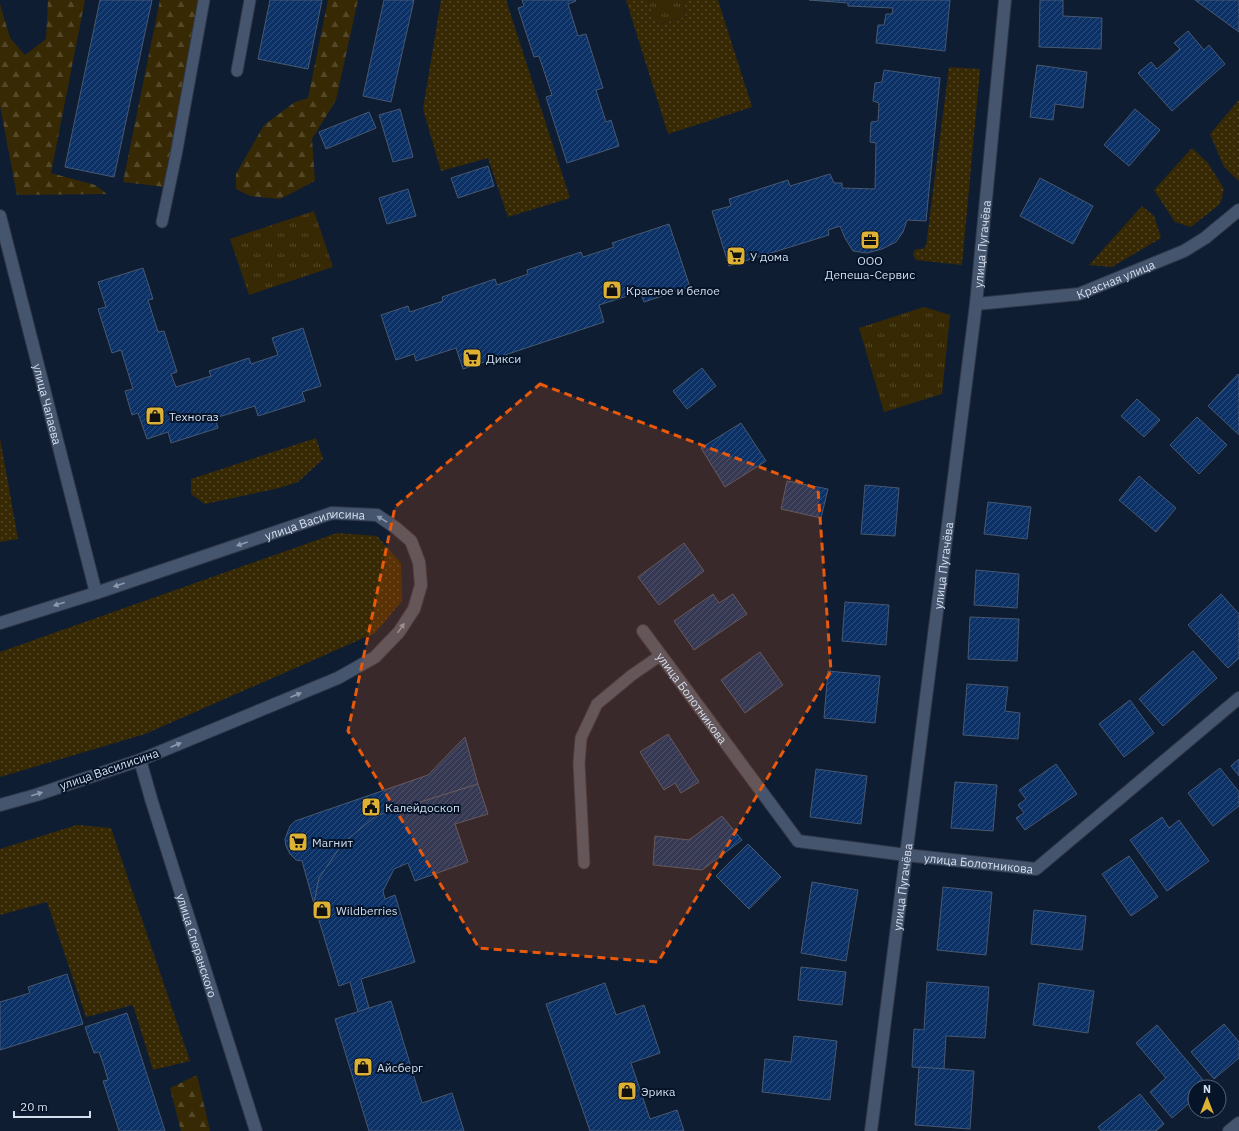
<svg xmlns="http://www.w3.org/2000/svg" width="1239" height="1131" viewBox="0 0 1239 1131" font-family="'IBM Plex Sans',sans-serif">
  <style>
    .grass { fill: url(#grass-dots) }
    .forest { fill: url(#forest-firs) }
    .park { fill: url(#park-tufts) }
    .building { fill: url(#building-hatch); stroke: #475871 }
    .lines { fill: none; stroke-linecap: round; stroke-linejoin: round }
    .lane-casing { stroke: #2f3648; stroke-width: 13 }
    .street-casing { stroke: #2f3648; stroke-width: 14 }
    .secondary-casing { stroke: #2f3648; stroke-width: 14 }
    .lane { stroke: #45556e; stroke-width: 11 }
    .street { stroke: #45556e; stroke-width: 12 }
    .secondary { stroke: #45556e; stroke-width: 12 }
    .oneway { fill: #8c9aae }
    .marked { fill: #e8590c; fill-opacity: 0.2; stroke: #e8590c; stroke-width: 3; stroke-dasharray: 8 5; stroke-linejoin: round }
    .labels { text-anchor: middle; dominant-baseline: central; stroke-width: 4; stroke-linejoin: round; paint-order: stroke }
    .street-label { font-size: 12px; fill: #d4deed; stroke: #061429 }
    .poi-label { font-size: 12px; fill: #d4deed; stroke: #061429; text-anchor: start }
  </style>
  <defs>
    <pattern id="grass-dots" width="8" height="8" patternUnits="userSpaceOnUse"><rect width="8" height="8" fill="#372904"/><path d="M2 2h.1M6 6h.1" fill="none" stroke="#534829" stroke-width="1.8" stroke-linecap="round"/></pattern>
    <pattern id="forest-firs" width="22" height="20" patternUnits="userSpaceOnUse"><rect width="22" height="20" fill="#372904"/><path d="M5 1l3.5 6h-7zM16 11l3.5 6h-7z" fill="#534829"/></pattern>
    <pattern id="park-tufts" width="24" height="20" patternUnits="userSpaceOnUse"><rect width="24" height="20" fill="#372904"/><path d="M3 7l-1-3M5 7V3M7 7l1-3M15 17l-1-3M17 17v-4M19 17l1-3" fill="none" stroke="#534829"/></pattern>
    <pattern id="building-hatch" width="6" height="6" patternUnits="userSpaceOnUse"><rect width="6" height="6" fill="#0b3166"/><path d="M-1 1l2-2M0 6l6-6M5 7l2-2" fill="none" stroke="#2e4e7c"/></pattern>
  </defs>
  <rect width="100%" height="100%" fill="#0f1d33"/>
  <!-- grass -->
  <g class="grass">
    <polygon points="441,0 506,0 570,198 508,217 488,158 441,171 423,109"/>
    <polygon points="626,0 648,0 657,25 687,16 682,0 718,0 752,107 668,134"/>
    <polygon points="949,67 980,69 962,265 916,260 913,254 914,251 917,249 923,249 926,246"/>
    <polygon points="1239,100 1239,181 1224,167 1210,134"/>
    <polygon points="1192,148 1208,163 1224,189 1220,204 1191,227 1175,222 1154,190"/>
    <polygon points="1142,206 1154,216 1161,238 1112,267 1089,265"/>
    <polygon points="0,438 18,539 0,542"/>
    <polygon points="316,438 323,459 298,482 279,488 205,504 191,494 191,479"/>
    <polygon points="337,533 377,536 401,563 402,601 375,633 145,734 0,777 0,652"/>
    <polygon points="77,825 111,828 190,1061 153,1070 133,1005 86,1017 47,902 0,915 0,849"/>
  </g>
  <!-- forest -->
  <g class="forest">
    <polygon points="48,0 85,0 51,173 95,185 107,194 17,195 0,106 0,4 10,38 25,55 46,39"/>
    <polygon points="160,0 200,0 165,187 123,182"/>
    <polygon points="328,0 358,0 336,100 312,139 315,181 280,199 250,196 236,189 236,174 264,125 295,102 308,98"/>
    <polygon points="197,1075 210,1131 181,1131 170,1088"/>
  </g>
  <!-- park -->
  <g class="park">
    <polygon points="648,0 682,0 687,16 657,25"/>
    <polygon points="314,211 333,267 249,295 230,239"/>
    <polygon points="924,307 950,315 942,394 884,412 859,328"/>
  </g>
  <!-- building -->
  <g class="building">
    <polygon points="100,0 152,0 114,177 65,167"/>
    <polygon points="270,0 322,0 308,69 258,59"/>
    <polygon points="384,0 414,0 391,102 363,96"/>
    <polygon points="522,0 575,0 576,1 568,4 578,36 586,34 603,88 596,90 606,122 611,120 619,146 567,163 546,97 552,95 539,56 534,57 518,8 524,6"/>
    <polygon points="809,0 950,0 945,51 876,43 878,25 884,25 886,14 892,14 893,8 848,6 848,3"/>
    <polygon points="1040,0 1063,0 1063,16 1102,18 1101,49 1039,47"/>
    <polygon points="1195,0 1239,0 1239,32"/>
    <polygon points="1188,31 1204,50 1209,45 1225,64 1172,111 1138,73 1151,62 1157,69 1180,49 1174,43"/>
    <polygon points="1037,65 1087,72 1083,108 1055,104 1053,120 1030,117"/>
    <polygon points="884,70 940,78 926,221 907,220 903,232 896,242 882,249 867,253 853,251 845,238 840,226 828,230 829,235 729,266 712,211 731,206 729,199 788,180 790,186 830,174 834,183 842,183 842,188 875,189 876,143 870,142 871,122 878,121 879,103 873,101 875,83 882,82"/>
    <polygon points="400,109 413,157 393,162 379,115"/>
    <polygon points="1135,109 1160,130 1129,166 1104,145"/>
    <polygon points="369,112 376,128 326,149 319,132"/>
    <polygon points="488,166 494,186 458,198 451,178"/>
    <polygon points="1040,178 1093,206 1073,244 1020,216"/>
    <polygon points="408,189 416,216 387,224 379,198"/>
    <polygon points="669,224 690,287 644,302 640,292 599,305 604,322 463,369 456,348 416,361 414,354 396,360 381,315 408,306 410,312 443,301 442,297 495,279 497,285 528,274 527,270 581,252 583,257 614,247 612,243"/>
    <polygon points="143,268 153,299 148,300 158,332 164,331 177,372 171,374 176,387 211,376 209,371 249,358 251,364 278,355 272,338 303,328 321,386 302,392 305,401 258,416 255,406 215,418 218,428 171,443 168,432 147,439 138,413 132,415 125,391 133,389 121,350 112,353 98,309 106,307 98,282"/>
    <polygon points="702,368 716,386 687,409 673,391"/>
    <polygon points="1238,374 1239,376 1239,435 1208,406"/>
    <polygon points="1137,399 1160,420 1144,437 1121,416"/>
    <polygon points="1197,417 1227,445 1199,474 1170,445"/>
    <polygon points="741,423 766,461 725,487 701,448"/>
    <polygon points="1139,476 1176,508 1156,532 1119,500"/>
    <polygon points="787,481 828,489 821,518 781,509"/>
    <polygon points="865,485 899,488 895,536 861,534"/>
    <polygon points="988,502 1031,507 1027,539 984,534"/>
    <polygon points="684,543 704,571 659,605 638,577"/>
    <polygon points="976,570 1019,574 1017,608 974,605"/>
    <polygon points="713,594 719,603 733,594 747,614 694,650 674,621"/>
    <polygon points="1221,594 1239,614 1239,658 1228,668 1188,625"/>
    <polygon points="845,602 889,605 886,645 842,641"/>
    <polygon points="970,617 1019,619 1017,661 968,659"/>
    <polygon points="1193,651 1217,678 1163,726 1139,699"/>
    <polygon points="760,652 783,685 745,713 721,680"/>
    <polygon points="828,671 880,676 875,723 824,718"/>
    <polygon points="967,684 1008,687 1005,711 1020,713 1018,739 963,735"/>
    <polygon points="1130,700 1154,733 1124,757 1099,724"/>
    <polygon points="668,734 699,782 681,793 675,783 664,790 640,752"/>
    <polygon points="465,737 478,784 376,816 343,843 319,878 314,904 302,861 296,860 290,854 286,846 285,839 290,826 295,821 428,775"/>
    <polygon points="1239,759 1239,776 1231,766"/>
    <polygon points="1056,764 1077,794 1025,830 1016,818 1024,813 1018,805 1026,799 1019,790"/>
    <polygon points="1220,768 1239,792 1239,806 1213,826 1188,793"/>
    <polygon points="816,769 867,776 861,824 810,817"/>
    <polygon points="955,782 997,785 993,831 951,828"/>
    <polygon points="478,784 488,814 455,824 468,862 415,881 408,863 394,869 383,891 385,899 395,895 415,962 361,979 369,1008 358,1012 350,982 339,986 314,904 319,878 343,843 376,816"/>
    <polygon points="722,816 742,840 702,870 653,865 655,836 689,840"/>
    <polygon points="1162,817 1169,828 1179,820 1209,861 1167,891 1130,840"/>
    <polygon points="748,844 781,877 749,909 716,876"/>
    <polygon points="1129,856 1158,897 1131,916 1102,874"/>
    <polygon points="812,882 858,890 846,961 801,953"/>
    <polygon points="943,887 992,892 986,955 937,950"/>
    <polygon points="1034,910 1086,916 1082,950 1031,944"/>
    <polygon points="801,967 846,972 842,1005 798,1000"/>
    <polygon points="67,974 83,1024 0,1050 0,1002 30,993 28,987"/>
    <polygon points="927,982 989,987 985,1038 946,1036 944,1069 912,1067 914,1029 924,1030"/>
    <polygon points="605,983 616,1015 644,1005 660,1053 631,1063 650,1119 677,1110 684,1131 590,1131 546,1004"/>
    <polygon points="1039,983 1094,991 1088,1033 1033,1025"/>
    <polygon points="391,1001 422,1103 452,1093 464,1131 369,1131 335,1019"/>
    <polygon points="127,1013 149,1081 165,1131 119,1131 107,1093 103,1081 108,1080 104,1066 99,1052 94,1053 85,1027"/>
    <polygon points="1224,1024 1239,1042 1239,1058 1214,1079 1191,1052"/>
    <polygon points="1157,1025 1209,1087 1195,1087 1195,1098 1172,1118 1150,1092 1166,1078 1136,1043"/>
    <polygon points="794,1036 837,1041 830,1100 762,1092 765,1059 791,1062"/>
    <polygon points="919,1067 974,1071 970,1129 915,1125"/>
    <polygon points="1140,1094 1164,1124 1156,1131 1101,1131 1098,1127"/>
  </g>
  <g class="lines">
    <!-- lane casing -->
    <g class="lane-casing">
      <g id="lane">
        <polyline points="237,71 250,0"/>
        <polyline points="162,222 176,155 204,0"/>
        <polyline points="584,863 579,763 581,738 597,704 632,675 661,655"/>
      </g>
    </g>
    <!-- street casing -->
    <g class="street-casing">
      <g id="street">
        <path id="s1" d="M 976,304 L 1079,294 L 1184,251 L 1205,238 L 1239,210"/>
        <path id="s2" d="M 643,631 L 798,841 L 906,855 L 1036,869 L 1239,698"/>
        <path id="s3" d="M 871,1131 L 976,304 L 1005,0"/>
        <polyline points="1229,1131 1239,1123"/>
      </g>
    </g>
    <!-- secondary casing -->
    <g class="secondary-casing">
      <g id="secondary">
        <path id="s4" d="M 0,216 L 96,593"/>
        <path id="s5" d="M 0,623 L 96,593 L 332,513 L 377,515 L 396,528 L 411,541 L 419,562 L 421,585 L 414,609 L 399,632 L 375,657 L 338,678 L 140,760 L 36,795 L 0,805"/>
        <path id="s6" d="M 140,760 L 152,802 L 256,1131"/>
      </g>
    </g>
    <!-- lane -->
    <use href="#lane" class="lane"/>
    <!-- street -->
    <use href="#street" class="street"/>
    <!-- secondary -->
    <use href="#secondary" class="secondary"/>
  </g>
  <!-- one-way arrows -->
  <defs><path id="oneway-solid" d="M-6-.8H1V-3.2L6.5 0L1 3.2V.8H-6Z"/></defs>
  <g class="oneway">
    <use href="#oneway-solid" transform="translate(382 519) rotate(-149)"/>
    <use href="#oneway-solid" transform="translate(242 544) rotate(161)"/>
    <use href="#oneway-solid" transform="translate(119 585) rotate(161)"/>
    <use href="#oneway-solid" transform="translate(59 604) rotate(163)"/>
    <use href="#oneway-solid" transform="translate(401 628) rotate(-55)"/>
    <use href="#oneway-solid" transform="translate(296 695) rotate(-23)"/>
    <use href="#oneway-solid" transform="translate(176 745) rotate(-23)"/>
    <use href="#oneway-solid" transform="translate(37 794) rotate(-17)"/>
  </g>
  <!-- marked area -->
  <path class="marked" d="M 540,384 L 818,489 L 831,671 L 658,962 L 479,948 L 348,731 L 395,507 Z"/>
  <!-- icons -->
  <defs>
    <g id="office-square" transform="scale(1)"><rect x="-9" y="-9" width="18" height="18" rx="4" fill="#ddb133" stroke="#061429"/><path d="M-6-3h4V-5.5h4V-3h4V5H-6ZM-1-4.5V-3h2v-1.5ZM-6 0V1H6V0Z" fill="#111"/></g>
    <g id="supermarket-square" transform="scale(1)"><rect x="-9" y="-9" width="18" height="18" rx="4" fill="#ddb133" stroke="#061429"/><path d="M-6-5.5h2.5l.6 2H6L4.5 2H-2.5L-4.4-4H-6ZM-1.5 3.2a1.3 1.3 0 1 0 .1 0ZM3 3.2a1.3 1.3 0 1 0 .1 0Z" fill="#111"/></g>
    <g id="shop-square" transform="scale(1)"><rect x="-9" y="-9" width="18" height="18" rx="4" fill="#ddb133" stroke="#061429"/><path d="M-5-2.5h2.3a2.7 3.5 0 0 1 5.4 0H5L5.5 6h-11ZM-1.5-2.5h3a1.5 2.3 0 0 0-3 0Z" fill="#111"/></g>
    <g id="civic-square" transform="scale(1)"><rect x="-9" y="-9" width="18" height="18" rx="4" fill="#ddb133" stroke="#061429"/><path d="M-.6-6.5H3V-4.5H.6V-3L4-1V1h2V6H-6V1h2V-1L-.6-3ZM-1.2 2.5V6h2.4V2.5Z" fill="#111"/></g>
  </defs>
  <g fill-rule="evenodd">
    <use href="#office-square" x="870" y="240"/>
    <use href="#supermarket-square" x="736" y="256"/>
    <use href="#shop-square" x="612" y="290"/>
    <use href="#supermarket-square" x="472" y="358"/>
    <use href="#shop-square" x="155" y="416"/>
    <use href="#civic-square" x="371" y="807"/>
    <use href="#supermarket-square" x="298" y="842"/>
    <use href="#shop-square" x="322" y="910"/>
    <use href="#shop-square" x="363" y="1067"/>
    <use href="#shop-square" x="627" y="1091"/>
  </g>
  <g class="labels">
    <!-- street labels -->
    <g class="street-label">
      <text stroke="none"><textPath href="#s3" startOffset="894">улица Пугачёва</textPath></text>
      <text stroke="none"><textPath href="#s1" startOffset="143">Красная улица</textPath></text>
      <text stroke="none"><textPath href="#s4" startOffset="194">улица Чапаева</textPath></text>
      <text stroke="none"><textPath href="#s5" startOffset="331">улица Василисина</textPath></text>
      <text stroke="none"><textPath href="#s3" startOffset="570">улица Пугачёва</textPath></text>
      <text stroke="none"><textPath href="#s2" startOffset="83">улица Болотникова</textPath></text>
      <text transform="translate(109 769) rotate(-19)">улица Василисина</text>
      <text stroke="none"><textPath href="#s2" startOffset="443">улица Болотникова</textPath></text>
      <text stroke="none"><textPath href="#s3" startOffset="246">улица Пугачёва</textPath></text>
      <text stroke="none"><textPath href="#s6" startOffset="194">улица Сперанского</textPath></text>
    </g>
    <!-- poi labels -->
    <g class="poi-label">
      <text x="750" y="256">У дома</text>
      <text x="870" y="260" text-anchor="middle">ООО<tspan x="870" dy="14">Депеша-Сервис</tspan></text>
      <text x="626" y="290">Красное и белое</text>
      <text x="486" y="358">Дикси</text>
      <text x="169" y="416">Техногаз</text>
      <text x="385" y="807">Калейдоскоп</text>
      <text x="312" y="842">Магнит</text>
      <text x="336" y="910">Wildberries</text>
      <text x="377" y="1067">Айсберг</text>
      <text x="641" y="1091">Эрика</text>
    </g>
  </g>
  <!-- north arrow -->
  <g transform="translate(1207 1099)"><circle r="19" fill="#061429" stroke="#586577"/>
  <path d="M0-3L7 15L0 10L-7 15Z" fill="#ddb133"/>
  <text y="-6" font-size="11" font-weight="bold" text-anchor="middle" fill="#d4deed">N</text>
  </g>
  <!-- scale -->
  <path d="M14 1111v6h76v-6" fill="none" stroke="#d4deed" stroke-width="2"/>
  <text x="20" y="1111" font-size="12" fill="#d4deed" stroke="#061429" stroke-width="3" paint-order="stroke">20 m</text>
</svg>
